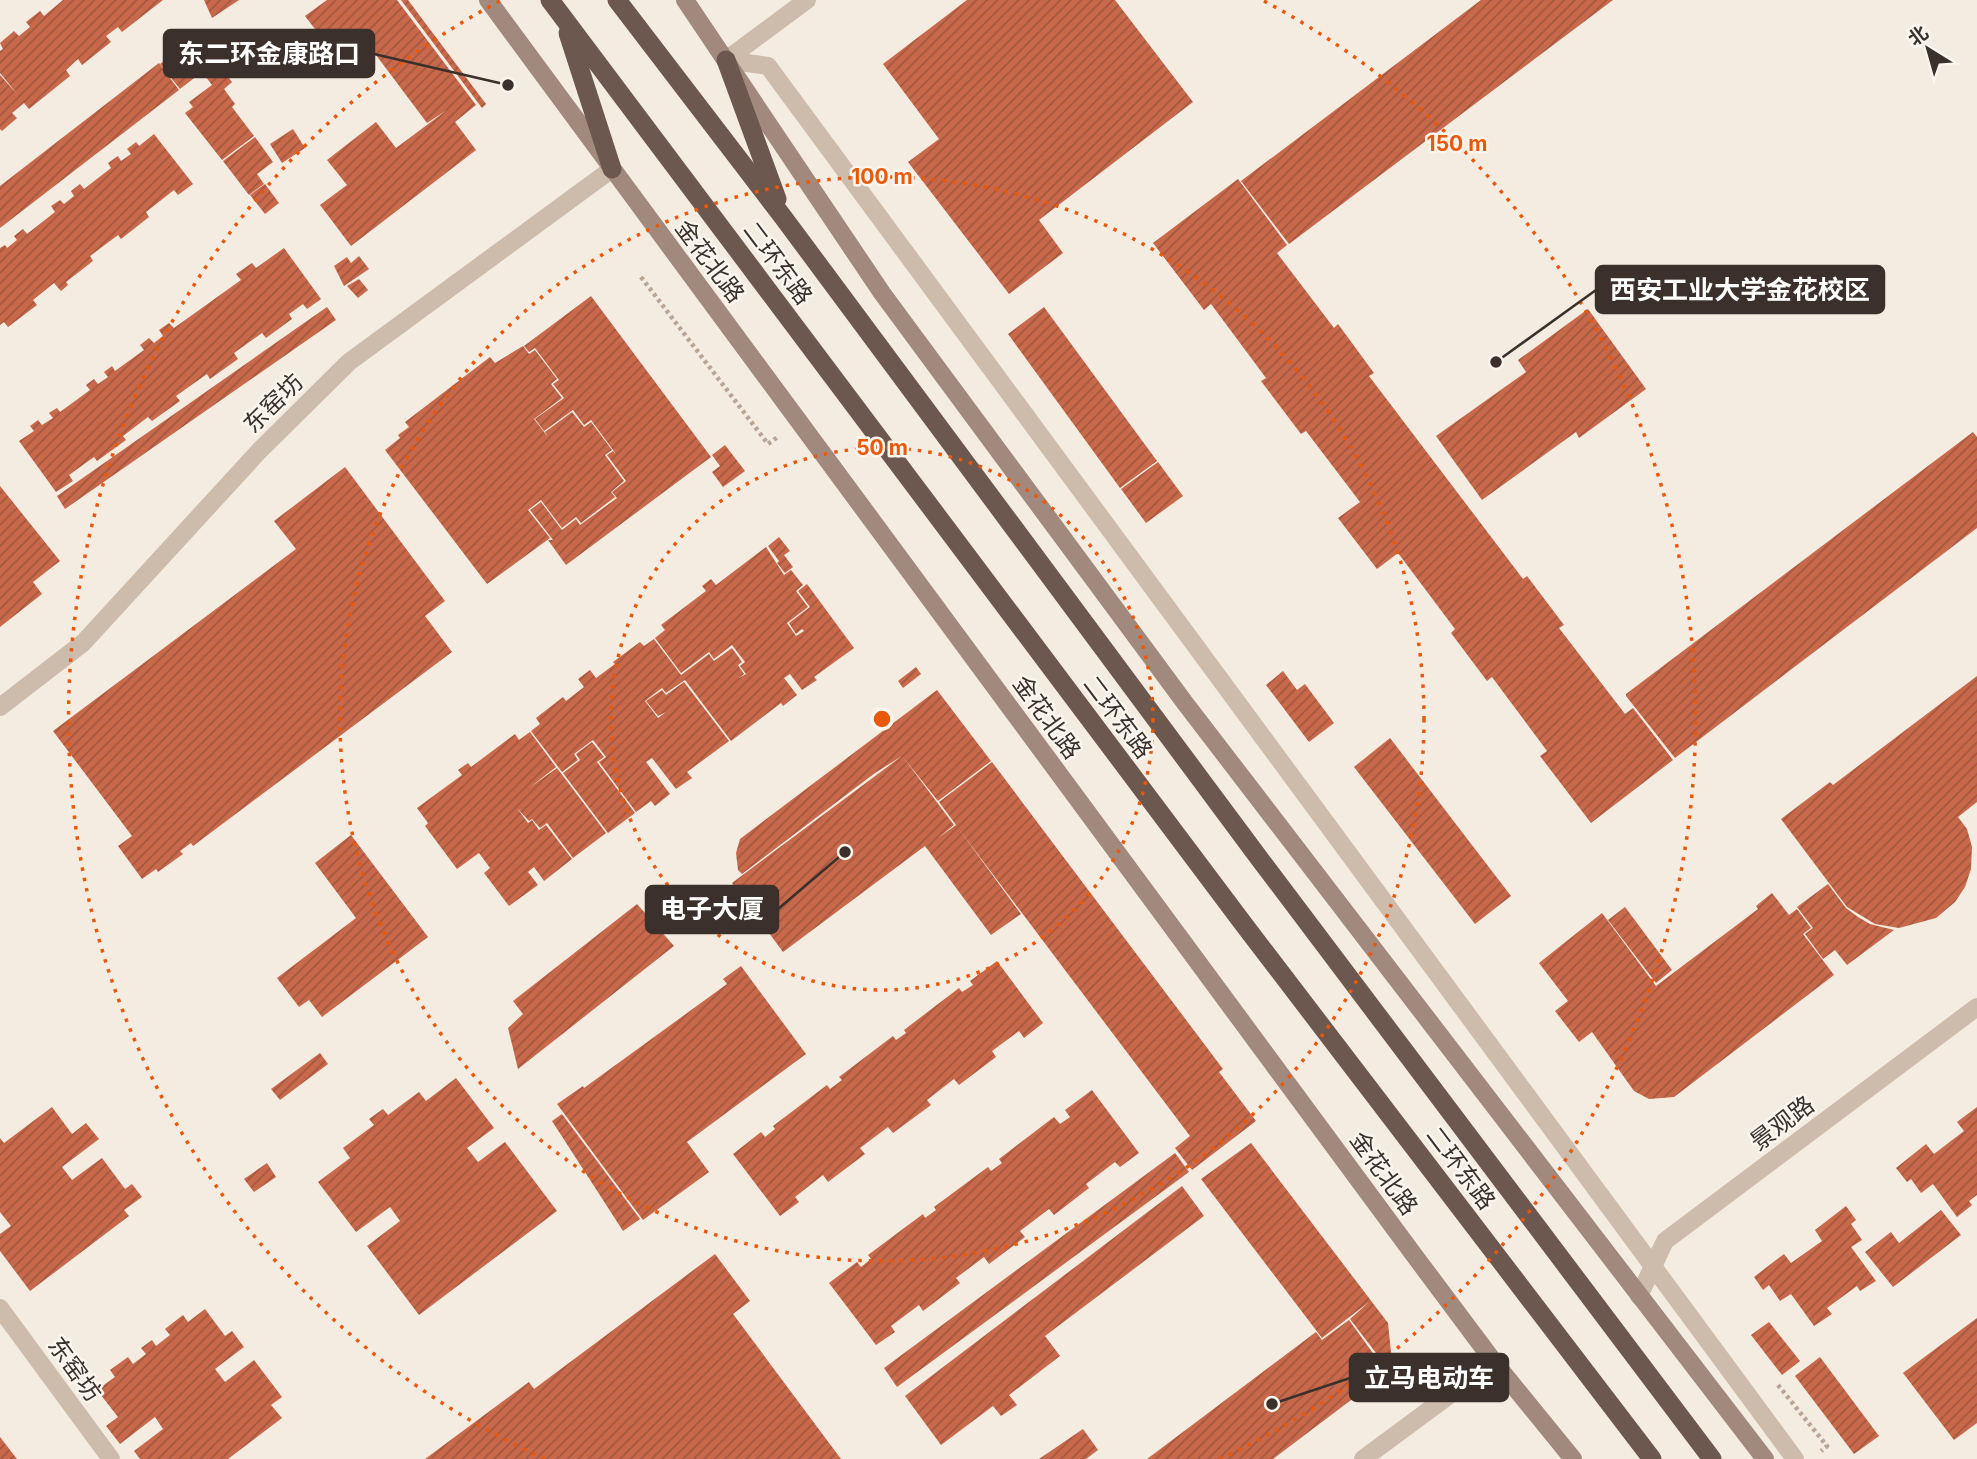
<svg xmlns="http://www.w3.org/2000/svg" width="1977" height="1459" viewBox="0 0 1977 1459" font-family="Inter,'Noto Sans SC',sans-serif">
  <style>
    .building { fill: url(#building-hatch) }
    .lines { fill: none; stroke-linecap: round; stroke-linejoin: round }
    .path { stroke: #b9a596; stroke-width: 4.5; stroke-dasharray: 3.5 3.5; stroke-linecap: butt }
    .minor { stroke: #cdbbac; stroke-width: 18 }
    .tertiary { stroke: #cdbbac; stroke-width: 18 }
    .secondary { stroke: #a18a7d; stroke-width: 18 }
    .trunk { stroke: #6c584f; stroke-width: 19 }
    .ring { fill: none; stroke: #e8590c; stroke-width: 3.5; stroke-dasharray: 3.5 7 }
    .labels { text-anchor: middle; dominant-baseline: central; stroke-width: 5; stroke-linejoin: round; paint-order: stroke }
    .street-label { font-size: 24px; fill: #3b302b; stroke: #fbf5ee }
    .centre { fill: #e8590c; stroke: #fbf5ee; stroke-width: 3.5 }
    .ring-label { font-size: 21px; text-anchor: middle; font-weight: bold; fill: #e8590c; stroke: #fbf5ee; stroke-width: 5; stroke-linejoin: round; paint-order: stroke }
    .leader { fill: none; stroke: #3b302b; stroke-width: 2.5 }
    .callout-dot { fill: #3b302b; stroke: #fbf5ee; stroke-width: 2.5 }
    .callout { fill: #3b302b; stroke: #3b302b; stroke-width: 2.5 }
    .callout-label { font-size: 26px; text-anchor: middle; font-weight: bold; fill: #fff }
  </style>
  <defs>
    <pattern id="building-hatch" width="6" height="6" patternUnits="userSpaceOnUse" patternTransform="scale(1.75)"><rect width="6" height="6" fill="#c8694b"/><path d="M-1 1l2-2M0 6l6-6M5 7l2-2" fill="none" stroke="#a4573f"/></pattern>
  </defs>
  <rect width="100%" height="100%" fill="#f4ebe1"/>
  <!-- building -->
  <g class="building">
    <polygon points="63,0 163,0 122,32 118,27 106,36 111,42 82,65 78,59 66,70 70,76 29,109 24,103 12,113 17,118 2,131 0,129 0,75 18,95 0,73 0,51 3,49 0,43 14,31 19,36 30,27 26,22 40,11 44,16"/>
    <polygon points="204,0 239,0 212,18"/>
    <polygon points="327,0 397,0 476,105 455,122 476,150 351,246 320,205 347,185 327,160 376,122 396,148 447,110 427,123 370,47 344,67 305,16"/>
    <polygon points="401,0 408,0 486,104 482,108"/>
    <polygon points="967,0 1115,0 1193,102 1039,220 1063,253 1009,294 908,162 939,139 883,64"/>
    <polygon points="1481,0 1613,0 1289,244 1241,181"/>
    <polygon points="202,30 211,42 210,53 232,82 224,89 235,104 232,107 254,136 222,160 185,113 193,107 189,102 212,85 202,72 180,89 160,64"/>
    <polygon points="159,63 179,90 0,228 0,186"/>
    <polygon points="293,129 305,148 282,163 270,144"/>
    <polygon points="154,134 193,184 178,195 174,190 146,212 149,217 121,239 118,235 90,256 93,261 66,282 68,285 61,291 54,283 33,300 37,305 8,327 4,322 0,325 0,248 5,245 7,248 17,240 14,236 23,229 27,234 55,212 51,206 60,200 64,204 74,196 71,191 80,184 84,189 111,168 108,163 118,156 121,161 131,154 127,149 136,142 139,146"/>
    <polygon points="255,137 273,162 257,174 264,184 249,195 223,161"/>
    <polygon points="1238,179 1287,245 1277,253 1334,328 1338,324 1374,373 1369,376 1523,579 1527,576 1564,625 1559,628 1625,714 1633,708 1673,760 1591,823 1540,756 1547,751 1492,677 1487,681 1451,633 1455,629 1398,553 1377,569 1338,518 1360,502 1306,431 1301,434 1261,381 1266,378 1211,304 1204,310 1153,243"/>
    <polygon points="265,184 279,203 265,214 250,195"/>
    <polygon points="284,248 321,299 307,309 303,304 289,314 292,319 266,338 262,333 234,353 238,359 210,379 207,374 176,396 180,401 152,421 148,417 123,436 126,440 97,461 94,457 69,475 73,481 56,492 19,441 34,431 30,426 38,420 42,425 53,418 49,413 57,408 60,412 90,390 86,385 94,379 98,384 108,377 104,372 112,366 115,371 144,350 140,345 149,338 154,343 163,336 159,330 169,323 174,328 241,280 236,274 252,263 256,268"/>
    <polygon points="359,256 369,269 344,286 334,266 347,257 351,263"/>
    <polygon points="359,279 368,290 358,298 347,286"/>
    <polygon points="591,296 711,457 566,565 548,540 553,540 530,510 541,502 562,530 576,519 580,525 617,498 612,492 626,481 607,455 613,451 616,454 591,420 584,425 573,410 544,431 535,419 564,398 553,384 559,380 535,348 529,352 524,346"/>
    <polygon points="327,307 336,320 65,509 57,496"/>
    <polygon points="1044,307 1157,461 1120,488 1008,334"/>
    <polygon points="1588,309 1646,389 1579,438 1576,432 1482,500 1436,436 1526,372 1518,360"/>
    <polygon points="523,346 529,354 535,350 557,379 551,384 562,398 534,419 548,437 545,432 572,412 584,427 591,422 612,450 605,455 624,481 611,492 615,497 581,523 576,517 562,528 541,500 528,510 550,538 487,584 385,450 400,438 398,435 409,427 405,422 490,357 495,363"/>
    <polygon points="1973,432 1977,437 1977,528 1675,758 1626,696 1626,694"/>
    <polygon points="725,445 745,471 723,487 712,472 720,466 712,455"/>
    <polygon points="1158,462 1183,496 1146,523 1121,489"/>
    <polygon points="345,467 445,601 425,616 452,652 193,846 191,843 180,851 183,854 158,872 156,869 142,879 118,846 132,836 53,731 296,549 274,521"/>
    <polygon points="0,486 60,561 33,582 42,594 0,627"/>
    <polygon points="779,537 790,551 784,555 793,567 785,573 777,563 779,561 768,546"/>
    <polygon points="766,547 784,575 791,570 803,585 796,591 808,607 787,623 796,636 804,631 802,629 796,634 789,623 810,607 798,591 807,584 854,648 814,677 817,680 802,690 790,674 784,678 797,695 783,706 781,703 731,741 685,680 666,693 662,688 645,701 658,718 666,712 658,716 646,701 662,690 666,695 684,682 729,741 687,772 692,778 676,789 652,758 646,762 670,794 655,806 651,801 636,812 599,762 606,757 593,740 574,754 578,760 562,772 531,731 540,724 536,718 563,697 566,701 584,687 578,679 590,670 596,678 615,664 613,662 640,642 644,646 654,639 681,675 709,654 714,661 732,648 742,662 738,665 744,674 739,678 746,674 740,666 745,662 732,645 714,659 709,652 681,673 655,638 665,630 661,625 706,591 702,586 711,579 716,585"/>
    <polygon points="916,667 921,674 903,688 898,681"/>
    <polygon points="1283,671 1297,690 1305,684 1334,723 1309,742 1266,685"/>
    <polygon points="1977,676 1977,802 1958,817 1967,829 1972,847 1971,869 1965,887 1955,902 1936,918 1899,928 1875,924 1847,907 1781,819 1830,782 1833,785"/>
    <polygon points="937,690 991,761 938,801 903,757 954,825 938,838 956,825 939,802 992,762 1223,1069 1219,1072 1256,1121 1192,1170 1175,1148 1190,1136 958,828 1021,914 991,935 925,846 783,952 732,883 902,756 875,773 742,874 738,870 736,853 740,839"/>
    <polygon points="530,732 556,767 529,788 557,768 606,833 573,858 547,823 540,828 532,819 529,821 517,808 528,823 532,820 539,830 546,825 572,859 544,881 534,867 528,872 538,885 509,906 484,873 490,868 479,853 457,869 425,826 428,823 417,808 462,775 458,770 468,763 471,767 515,734 519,740"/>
    <polygon points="1390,738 1511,896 1475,924 1354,767"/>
    <polygon points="592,742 604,757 597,762 635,813 608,833 563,773 580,760 576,754"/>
    <polygon points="351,835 428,937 322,1017 309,1000 299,1007 277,978 356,918 315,863"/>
    <polygon points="1828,884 1846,908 1858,917 1870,924 1894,930 1847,965 1835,950 1823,959 1805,934 1813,928 1797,907"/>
    <polygon points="1772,893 1789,915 1797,909 1811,928 1803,934 1834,975 1674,1097 1649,1099 1634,1091 1592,1032 1579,1042 1555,1011 1568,1001 1539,963 1602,913 1656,986 1758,909 1756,906"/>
    <polygon points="637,904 674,946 518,1069 508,1028 523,1014 513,1001"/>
    <polygon points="1625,907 1672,970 1656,983 1608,920"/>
    <polygon points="997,961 1043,1023 1024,1038 1019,1031 992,1051 996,1057 959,1085 954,1079 927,1100 931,1105 893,1133 888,1127 860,1148 865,1154 828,1182 823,1175 795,1197 799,1202 780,1216 733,1154 761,1132 765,1137 775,1129 773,1126 827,1085 830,1089 842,1080 839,1077 893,1036 896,1040 906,1033 904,1030 959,988 962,992 973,985 970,981"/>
    <polygon points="741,966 806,1054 687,1142 709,1172 643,1220 557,1104 583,1086 584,1088 727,984 723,979"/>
    <polygon points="320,1053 328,1064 280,1100 271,1089"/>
    <polygon points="456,1078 494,1128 467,1148 478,1162 505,1142 557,1211 419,1315 367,1246 400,1221 390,1207 356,1232 318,1182 350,1158 343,1148 374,1125 369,1119 383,1109 388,1115 419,1092 426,1101"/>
    <polygon points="1092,1090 1139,1153 1120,1167 1115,1162 1086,1184 1089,1188 1054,1215 1049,1209 1020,1231 1025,1237 989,1264 984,1257 956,1278 960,1283 923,1311 919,1305 891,1326 895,1332 876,1345 829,1283 857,1262 861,1267 871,1259 868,1255 923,1214 925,1218 936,1210 934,1207 988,1167 991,1171 1002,1163 999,1159 1054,1117 1060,1124 1070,1117 1065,1110"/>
    <polygon points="52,1107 72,1134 86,1123 99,1139 62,1167 72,1180 102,1158 125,1189 132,1184 142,1197 124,1210 129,1216 30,1291 0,1251 0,1234 11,1226 0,1212 0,1138 4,1143"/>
    <polygon points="1977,1107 1977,1195 1969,1201 1972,1205 1957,1217 1933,1184 1921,1193 1911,1179 1907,1182 1896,1168 1926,1144 1934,1154 1964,1131 1957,1122"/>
    <polygon points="562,1114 640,1219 623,1231 552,1121"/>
    <polygon points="1251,1143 1388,1323 1391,1352 1367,1371 1364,1367 1376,1358 1376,1353 1350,1319 1369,1302 1322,1338 1201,1179"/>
    <polygon points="1175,1153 1189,1172 897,1387 884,1368"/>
    <polygon points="267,1163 276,1177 254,1192 244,1179"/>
    <polygon points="1182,1186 1204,1216 1045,1336 1060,1356 1009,1395 1017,1405 1001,1416 993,1406 941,1445 905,1396"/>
    <polygon points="1846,1206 1856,1220 1851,1224 1862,1240 1851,1247 1876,1281 1860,1291 1857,1286 1827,1308 1832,1314 1814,1326 1791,1294 1780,1301 1769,1285 1763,1290 1754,1277 1784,1254 1791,1263 1822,1241 1815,1230"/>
    <polygon points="1941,1210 1961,1235 1893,1287 1865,1252 1891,1232 1899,1243"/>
    <polygon points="715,1254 750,1301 733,1314 841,1459 425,1459 529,1382 534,1389"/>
    <polygon points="205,1309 225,1336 232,1331 244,1347 215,1369 225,1382 254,1360 282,1397 271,1405 282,1418 228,1459 140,1459 134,1451 163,1429 155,1417 120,1444 106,1426 118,1417 97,1390 115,1377 110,1370 128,1357 133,1364 146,1354 141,1348 152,1340 156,1346 170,1335 165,1329 183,1315 188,1322"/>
    <polygon points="1977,1318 1977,1423 1954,1440 1903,1373"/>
    <polygon points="1349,1320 1375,1356 1362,1367 1369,1378 1355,1389 1359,1394 1273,1459 1147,1459 1316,1332 1322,1340"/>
    <polygon points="1769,1322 1800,1361 1782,1375 1751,1335"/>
    <polygon points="1820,1357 1879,1436 1854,1454 1795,1376"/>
    <polygon points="1083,1429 1098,1450 1086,1459 1039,1459"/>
    <polygon points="0,1437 17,1459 0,1459"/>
  </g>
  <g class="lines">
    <!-- path -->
    <g class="path">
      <polyline points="641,277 768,444 779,436"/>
      <polyline points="1778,1385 1827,1446 1821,1451"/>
    </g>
    <!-- minor -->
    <g class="minor">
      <polyline points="726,60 768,66 1795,1459"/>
      <polyline points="726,60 807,0"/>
      <polyline points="0,707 83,643 260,450 349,362 612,169"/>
      <polyline points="0,1308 111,1459"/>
    </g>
    <!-- tertiary -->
    <g class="tertiary">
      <polyline points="1639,1296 1665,1241 1977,1007"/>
      <polyline points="1363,1459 1494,1362"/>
    </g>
    <!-- secondary -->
    <g class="secondary">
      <polyline points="488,0 1414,1255 1494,1362 1573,1459"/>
      <polyline points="685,0 882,293 1185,703 1765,1459"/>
    </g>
    <!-- trunk -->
    <g class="trunk">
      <polyline points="550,0 1242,922 1652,1459"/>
      <polyline points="617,0 783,217 1256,854 1712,1459"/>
      <polyline points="568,33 612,169"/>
      <polyline points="726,60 777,199"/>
    </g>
  </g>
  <!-- distance rings -->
  <g class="ring">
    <circle cx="882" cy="719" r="271"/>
    <circle cx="882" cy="719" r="542"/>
    <path d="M545 1459A813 813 0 0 1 500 1M1264 1A813 813 0 0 1 1219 1459"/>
  </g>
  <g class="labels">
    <!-- street labels -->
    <g class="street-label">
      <text transform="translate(710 261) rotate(53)">金花北路</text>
      <text transform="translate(778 263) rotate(53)">二环东路</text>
      <text transform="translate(273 403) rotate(-45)">东窑坊</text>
      <text transform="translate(1047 717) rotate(54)">金花北路</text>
      <text transform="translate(1118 717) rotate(53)">二环东路</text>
      <text transform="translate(1782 1123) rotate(-37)">景观路</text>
      <text transform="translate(1461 1168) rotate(53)">二环东路</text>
      <text transform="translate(1384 1173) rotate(54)">金花北路</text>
      <text transform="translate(75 1369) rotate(54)">东窑坊</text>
    </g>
  </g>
  <circle cx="882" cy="719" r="10" class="centre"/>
  <g class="ring-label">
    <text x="1457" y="151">150 m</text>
    <text x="882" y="184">100 m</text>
    <text x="882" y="455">50 m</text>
  </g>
  <!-- callouts -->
  <path class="leader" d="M508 85L374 54M1496 362L1596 290M845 852L778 909M1272 1404L1350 1378"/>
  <g class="callout-dot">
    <circle cx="508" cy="85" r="7"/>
    <circle cx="1496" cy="362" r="7"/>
    <circle cx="845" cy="852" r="7"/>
    <circle cx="1272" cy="1404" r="7"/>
  </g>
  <g class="callout">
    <rect x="164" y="30" width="210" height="47" rx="7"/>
    <rect x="1596" y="266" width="288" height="47" rx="7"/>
    <rect x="646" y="886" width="132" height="47" rx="7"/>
    <rect x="1350" y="1354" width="158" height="47" rx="7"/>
  </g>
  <g class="callout-label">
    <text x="269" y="63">东二环金康路口</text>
    <text x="1740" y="299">西安工业大学金花校区</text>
    <text x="712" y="918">电子大厦</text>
    <text x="1429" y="1387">立马电动车</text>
  </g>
  <!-- north arrow -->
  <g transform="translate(1928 49) rotate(323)" stroke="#fbf5ee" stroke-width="5" paint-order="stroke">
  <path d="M0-5L12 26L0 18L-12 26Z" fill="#3b302b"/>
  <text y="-10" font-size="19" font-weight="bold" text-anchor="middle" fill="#3b302b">北</text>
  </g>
</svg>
